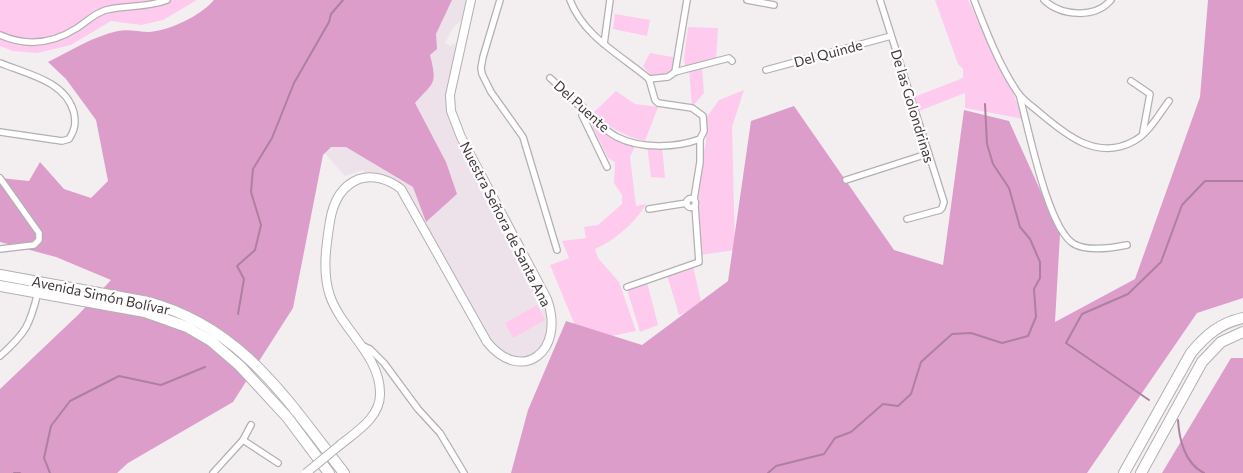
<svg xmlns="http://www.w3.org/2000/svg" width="1243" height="473" viewBox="0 0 1243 473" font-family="Commissioner,sans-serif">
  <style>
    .built { fill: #eee2ea }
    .green { fill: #fecaee }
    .forest { fill: #dd9dcb }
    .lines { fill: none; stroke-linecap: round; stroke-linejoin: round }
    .stream { stroke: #ad80a0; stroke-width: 2 }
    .street-casing { stroke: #b3afb2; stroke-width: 8 }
    .secondary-casing { stroke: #b3afb2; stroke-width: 10 }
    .highway-casing { stroke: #b3afb2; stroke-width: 12 }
    .street { stroke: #fff; stroke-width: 5.5 }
    .secondary { stroke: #fff; stroke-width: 8 }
    .highway { stroke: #fff; stroke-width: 10 }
    .secondary-bridge-casing { stroke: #b3afb2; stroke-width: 10; stroke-linecap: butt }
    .secondary-bridge { stroke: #fff; stroke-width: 8 }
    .labels { text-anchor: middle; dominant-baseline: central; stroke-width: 4.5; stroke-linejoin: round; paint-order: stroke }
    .street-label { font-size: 14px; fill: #3b393a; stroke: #fffcfe }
  </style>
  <rect width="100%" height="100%" fill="#f3eff1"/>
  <!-- built -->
  <polygon class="built" points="357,0 468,0 464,18 453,28 445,43 451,46 454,43 457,46 447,95 448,112 467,157 495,209 495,218 503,232 511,240 548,310 549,335 539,351 534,354 523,357 509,356 502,353 490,341 390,178 382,175 367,174 363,170 345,176 321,149"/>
  <!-- green -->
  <g class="green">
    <polygon points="0,0 197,0 163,20 141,25 111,21 71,45 37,53 13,51 0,46"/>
    <polygon points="935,0 968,0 1014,95 1023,119 965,108 965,93 919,111 914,97 963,78 963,69 958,64"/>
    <polygon points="615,14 650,20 647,36 613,29"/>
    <polygon points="688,27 718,28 716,59 685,67 684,58"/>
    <polygon points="650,53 678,58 679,69 653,78 643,66"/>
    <polygon points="702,66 704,93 692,107 689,69"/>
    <polygon points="744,90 732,127 735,250 700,255 699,197 695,198 706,141 706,118 719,100"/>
    <path d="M 616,91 L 635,104 L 658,107 L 645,141 C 625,136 609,128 593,113 Z"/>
    <path d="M 588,117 L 635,146 L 630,157 L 636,206 L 646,204 C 636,222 614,241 595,249 L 598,258 L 619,282 L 636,331 L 582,342 L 550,265 L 569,258 L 562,241 L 586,238 L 584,227 L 598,225 L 622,204 L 622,195 L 614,183 L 615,162 L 608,158 Z"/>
    <polygon points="647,145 662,146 665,178 651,177"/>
    <polygon points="693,266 702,306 679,315 667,275"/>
    <polygon points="647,282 658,325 640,332 628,293 629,288"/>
    <polygon points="537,305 545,320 513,338 505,323"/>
  </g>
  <!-- forest -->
  <g class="forest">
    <path d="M 214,0 L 452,0 L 436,34 L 437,49 L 430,55 C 438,86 433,82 415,103 L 446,162 L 457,194 L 426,222 L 413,187 L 346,147 L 331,147 L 323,155 L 293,308 L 233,402 L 128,463 L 117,473 L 0,473 L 0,389 L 79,314 L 111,280 L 56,257 L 0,242 L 0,178 L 29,181 L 40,162 L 64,189 L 91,198 L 108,181 L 96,120 L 66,79 L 48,62 C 70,51 94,36 118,31 C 128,29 139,32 149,32 C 171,30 200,16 214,0 Z"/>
    <polygon points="1208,0 1243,0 1243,298 1197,313 1087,473 511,473 528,410 566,321 642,345 728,281 751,121 794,106 894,250 943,265 964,110 1009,121 1060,234 1055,322 1135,279 1200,97"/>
    <polygon points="1231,358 1243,358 1243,473 1162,473"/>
  </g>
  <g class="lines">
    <!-- stream -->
    <g class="stream">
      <polyline points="238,314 244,279 237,266 255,250 261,225 251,192 253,169 272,138 294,83 329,22 331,14 343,0"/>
      <polyline points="1149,400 1066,343 1082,314 1128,294 1161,262 1182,205 1205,181 1243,181"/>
      <path d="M 1178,420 C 1179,439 1185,464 1204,473"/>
      <polyline points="14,473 20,473"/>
      <polyline points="50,473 44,458 51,426 70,401 119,376 161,385 205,367"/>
      <polyline points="768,473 776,466 824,454 835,438 851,432 883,404 898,406 911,394 921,362 952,334 971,333 1002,343 1028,336 1036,317 1034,289 1040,278 1040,262 1030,239 1020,227 1009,188 993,164 987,144 985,104"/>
    </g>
    <!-- street casing -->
    <g class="street-casing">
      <g id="street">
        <polyline points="500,0 483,57 481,68 482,74 491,92 523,137 557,250"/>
        <path d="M 570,0 C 584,37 621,55 649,79"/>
        <polyline points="747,0 774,5"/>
        <polyline points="880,0 944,202 942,208 940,210 907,219"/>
        <path d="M 974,0 C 986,31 999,65 1018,93 C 1023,100 1033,107 1040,113 C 1067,136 1098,161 1134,141 C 1149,133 1159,114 1169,101"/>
        <path d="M 1044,0 C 1061,16 1095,19 1111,0"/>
        <path d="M 0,35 C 27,47 52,44 77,28 C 86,22 95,13 106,10 C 126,5 147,8 167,0"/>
        <polyline points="604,44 610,0"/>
        <path d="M 0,63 C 27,74 66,81 74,113 C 76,123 75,130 69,139 L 62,141 L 0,132"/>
        <polyline points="766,70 891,36"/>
        <polyline points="675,72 687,0"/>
        <path d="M 550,78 C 567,93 598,127 617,137 C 640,149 676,148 700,139"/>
        <polyline points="649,79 655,100 658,103 692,108 703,116 704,131 700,139 700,162 694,199"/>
        <polyline points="649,79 668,77 675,72 729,58 732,61"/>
        <polyline points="1131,81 1150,94 1143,132"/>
        <path d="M 1019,94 C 1028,125 1047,228 1074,244 C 1088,252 1112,248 1127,245"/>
        <polyline points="583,107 582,115 607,167"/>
        <polyline points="0,178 39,233 39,240 34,245 0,249"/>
        <polyline points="846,180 927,154"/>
        <circle cx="691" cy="203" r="4.5"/>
        <polyline points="649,209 687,203"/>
        <polyline points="627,287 699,262 695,206"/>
        <polyline points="361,345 370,349 384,363 418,409 440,433 464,473"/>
        <path d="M 0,356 C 26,333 30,325 38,292"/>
        <polyline points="243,440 278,463"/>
        <polyline points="213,473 243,440 251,425"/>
      </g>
    </g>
    <!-- secondary casing -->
    <g class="secondary-casing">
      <path id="secondary" d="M 340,445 C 356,432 381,417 380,393 C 380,355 342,330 330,296 C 322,272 326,246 330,221 C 333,203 341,186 359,179 C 373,174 390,180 401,189 L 487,342 C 522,385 566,351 547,299 L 461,137 L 451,111 L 450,95 L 471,0"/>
    </g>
    <!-- highway casing -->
    <g class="highway-casing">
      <g id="highway">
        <path d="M 0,275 L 148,302 C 242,327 287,400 344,473"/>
        <polyline points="0,286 145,312 187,327 211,341 240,366 287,417 329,473"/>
        <path d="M 1124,473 L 1191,353 C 1206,335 1220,323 1243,318"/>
        <polyline points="1141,473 1202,362 1221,342 1243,332"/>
      </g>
    </g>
    <!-- street -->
    <use href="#street" class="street"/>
    <!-- secondary -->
    <use href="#secondary" class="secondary"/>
    <!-- highway -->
    <use href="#highway" class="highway"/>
    <!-- secondary-bridge casing -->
    <g class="secondary-bridge-casing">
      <polyline id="secondary-bridge" points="306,473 340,445"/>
    </g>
    <!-- secondary-bridge -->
    <use href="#secondary-bridge" class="secondary-bridge"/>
  </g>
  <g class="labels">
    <!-- street labels -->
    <g class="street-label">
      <text transform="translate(828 53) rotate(-15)">Del Quinde</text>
      <text transform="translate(582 106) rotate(42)">Del Puente</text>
      <text transform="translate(913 106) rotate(73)">De las Golondrinas</text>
      <text transform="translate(506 224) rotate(63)">Nuestra Señora de Santa Ana</text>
      <text transform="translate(101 295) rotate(12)">Avenida Simón Bolívar</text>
    </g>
  </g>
</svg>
